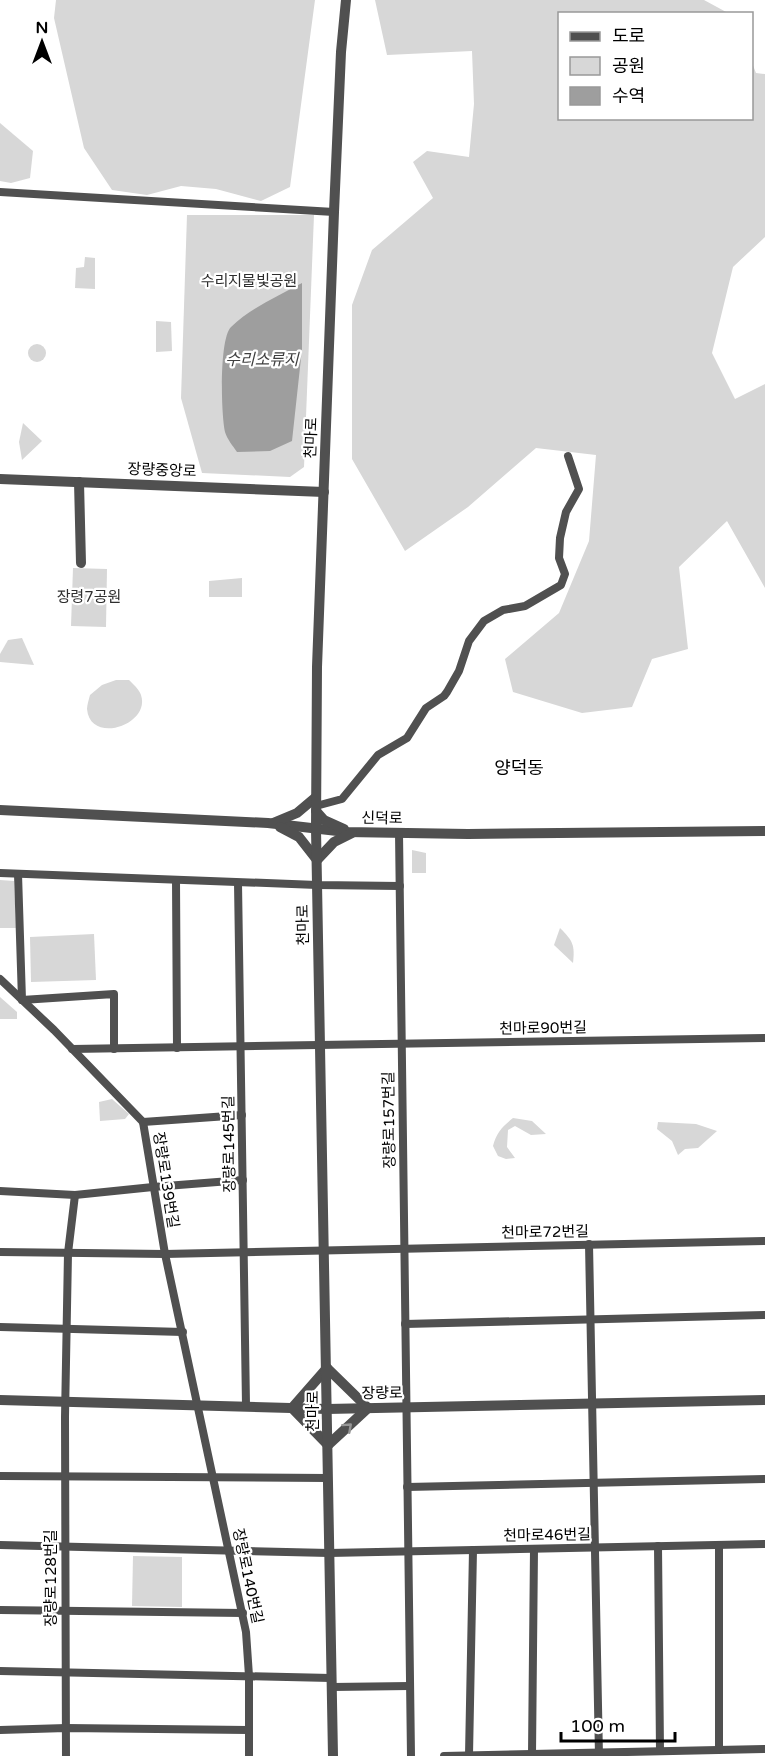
<svg xmlns="http://www.w3.org/2000/svg" width="765" height="1756" viewBox="0 0 765 1756" font-family="'Varela Round','Noto Sans KR',sans-serif">
  <style>
    .green { fill: #d7d7d7 }
    .water { fill: #9e9e9e }
    .lines { fill: none; stroke-linecap: round; stroke-linejoin: round }
    .minor { stroke: #505050; stroke-width: 8 }
    .tertiary { stroke: #505050; stroke-width: 10 }
    .oneway { stroke: #969696 }
    .labels { text-anchor: middle; dominant-baseline: central; stroke-width: 4.5; stroke-linejoin: round; paint-order: stroke }
    .park-label { font-size: 15px; fill: #2e2e2e; stroke: #fff }
    .street-label { font-size: 15px; fill: #000; stroke: #fff }
    .water-label { font-size: 16px; font-style: italic; fill: #3f3f3f; stroke: #fff }
    .quarter-label { font-size: 18px; fill: #000; stroke: #fff }
  </style>
  <rect width="100%" height="100%" fill="#fff"/>
  <!-- green -->
  <g class="green">
    <polygon points="56,0 315,0 290,187 261,201 216,189 181,186 147,195 112,190 84,148 54,18"/>
    <polygon points="375,0 704,0 728,13 560,14 560,118 752,118 752,63 756,73 765,74 765,237 733,267 712,353 735,399 765,384 765,588 727,521 679,567 688,649 652,659 632,707 582,713 513,692 505,659 559,613 589,541 596,455 536,448 468,507 405,551 352,459 352,305 372,250 433,198 413,162 427,151 469,157 474,104 472,51 387,55"/>
    <polygon points="0,123 33,151 30,178 11,183 0,181"/>
    <polygon points="187,215 314,215 304,467 290,477 202,473 181,398"/>
    <polygon points="85,257 95,258 95,289 75,288 76,268 84,267"/>
    <polygon points="156,321 171,322 172,351 156,352"/>
    <circle cx="37" cy="353" r="9"/>
    <polygon points="23,423 42,441 22,460 19,442"/>
    <polygon points="73,568 107,569 106,627 71,626"/>
    <polygon points="242,578 242,597 209,597 209,581"/>
    <polygon points="22,638 34,665 0,662 0,654 8,640"/>
    <path d="M 116,680 L 129,680 C 133,684 139,689 141,695 C 151,725 90,745 87,709 C 87,705 89,699 90,695 L 102,685 Z"/>
    <polygon points="412,850 426,853 426,873 412,873"/>
    <polygon points="0,880 14,881 16,928 0,928"/>
    <path d="M 560,928 C 573,941 575,945 573,963 L 554,945 Z"/>
    <polygon points="94,934 96,980 31,982 30,937"/>
    <polygon points="0,997 17,1012 17,1019 0,1019"/>
    <polygon points="112,1099 129,1114 125,1119 100,1121 99,1102"/>
    <path d="M 513,1118 L 532,1121 L 546,1134 L 531,1135 L 515,1126 L 508,1130 L 507,1147 L 515,1158 L 506,1159 L 498,1156 L 493,1146 C 496,1133 503,1126 513,1118 Z"/>
    <polygon points="658,1122 696,1124 717,1131 698,1148 685,1149 678,1155 672,1141 657,1129"/>
    <polygon points="133,1556 182,1557 182,1607 132,1606"/>
  </g>
  <!-- water -->
  <path class="water" d="M 302,283 L 302,349 L 292,441 L 270,451 L 237,452 C 233,446 227,439 225,432 C 221,415 219,339 231,327 C 251,308 278,296 302,283 Z"/>
  <g class="lines">
    <!-- minor -->
    <g class="minor">
      <polyline points="0,192 334,212"/>
      <polyline points="316,806 342,799 378,755 407,738 426,708 444,696 447,692 459,671 469,641 484,621 503,610 525,606 561,585 565,574 559,558 560,538 566,512 579,489 568,456"/>
      <polyline points="399,833 411,1756"/>
      <polyline points="0,873 317,885 400,886"/>
      <polyline points="18,874 22,1000 114,994 114,1049"/>
      <polyline points="176,880 177,1048"/>
      <polyline points="238,883 246,1405"/>
      <polyline points="0,979 54,1030 143,1122 165,1254 246,1632 249,1676 249,1756"/>
      <polyline points="72,1049 765,1038"/>
      <polyline points="143,1122 242,1115"/>
      <polyline points="0,1191 75,1195 153,1187 243,1180"/>
      <polyline points="589,1244 599,1756"/>
      <polyline points="0,1252 165,1254 765,1241"/>
      <polyline points="405,1324 765,1315"/>
      <polyline points="0,1327 183,1332"/>
      <polyline points="0,1476 328,1478"/>
      <polyline points="407,1487 765,1479"/>
      <polyline points="0,1545 329,1553 765,1544"/>
      <polyline points="719,1545 719,1750"/>
      <polyline points="658,1546 660,1751"/>
      <polyline points="0,1610 243,1613"/>
      <polyline points="0,1671 331,1678"/>
      <polyline points="332,1687 410,1686"/>
      <polyline points="0,1730 66,1728 248,1730"/>
      <polyline points="532,1754 534,1549"/>
      <polyline points="469,1755 473,1550"/>
      <polyline points="66,1756 65,1417 68,1253 75,1195"/>
      <polyline points="444,1756 765,1749"/>
    </g>
    <!-- tertiary -->
    <g class="tertiary">
      <polyline points="0,479 324,492"/>
      <polyline points="79,482 81,563"/>
      <polyline points="0,810 268,823 346,832 468,834 765,831"/>
      <polyline points="316,811 324,820 344,829"/>
      <polyline points="273,823 297,813 316,797"/>
      <polyline points="280,827 299,837 317,860 334,842 352,833"/>
      <polyline points="327,1368 368,1408"/>
      <polyline points="0,1400 327,1409 765,1400"/>
      <polyline points="292,1408 327,1368"/>
      <polyline points="292,1408 328,1445"/>
      <polyline points="328,1445 368,1408"/>
      <polyline points="333,1756 316,829 317,667 334,212 341,52 346,0"/>
    </g>
  </g>
  <!-- one-way arrows -->
  <defs><path id="oneway-chevron" d="M-2-3.5L2.5 0L-2 3.5" fill="none" stroke-width="1.6" stroke-linecap="round" stroke-linejoin="round" transform="scale(1.5)"/></defs>
  <use class="oneway" href="#oneway-chevron" transform="translate(348 1427) rotate(-42)"/>
  <g class="labels">
    <!-- park labels -->
    <g class="park-label">
      <text x="249" y="281">수리지물빛공원</text>
      <text x="89" y="597">장령7공원</text>
    </g>
    <!-- street labels -->
    <g class="street-label">
      <text transform="translate(311 438) rotate(-88)">천마로</text>
      <text transform="translate(162 470) rotate(2)">장량중앙로</text>
      <text transform="translate(382 818) rotate(1)">신덕로</text>
      <text transform="translate(303 925) rotate(-91)">천마로</text>
      <text transform="translate(543 1028) rotate(-1)">천마로90번길</text>
      <text transform="translate(389 1120) rotate(-91)">장량로157번길</text>
      <text transform="translate(229 1144) rotate(-91)">장량로145번길</text>
      <text transform="translate(166 1180) rotate(81)">장량로139번길</text>
      <text transform="translate(545 1232) rotate(-1)">천마로72번길</text>
      <text transform="translate(382 1393) rotate(-1)">장량로</text>
      <text transform="translate(313 1411) rotate(-90)">천마로</text>
      <text transform="translate(547 1535) rotate(-1)">천마로46번길</text>
      <text transform="translate(248 1576) rotate(78)">장량로140번길</text>
      <text transform="translate(51 1578) rotate(-90)">장량로128번길</text>
    </g>
    <!-- water labels -->
    <g class="water-label">
      <text x="262" y="360">수리소류지</text>
    </g>
    <!-- quarter labels -->
    <g class="quarter-label">
      <text x="519" y="768">양덕동</text>
    </g>
  </g>
  <!-- legend -->
  <rect x="558" y="12" width="195" height="108" fill="#ffffff" stroke="#999999" stroke-width="1.5"/>
  <rect x="570" y="32" width="30" height="9" fill="#505050" stroke="#999999" stroke-width="1.5"/>
  <text x="612" y="42" font-size="18" fill="#000000">도로</text>
  <rect x="570" y="57" width="30" height="18" fill="#d7d7d7" stroke="#999999" stroke-width="1.5"/>
  <text x="612" y="72" font-size="18" fill="#000000">공원</text>
  <rect x="570" y="87" width="30" height="18" fill="#9e9e9e" stroke="#999999" stroke-width="1.5"/>
  <text x="612" y="102" font-size="18" fill="#000000">수역</text>
  <!-- north arrow -->
  <g transform="translate(42 42)" stroke="#ffffff" stroke-width="4.5" paint-order="stroke">
  <path d="M0-4.5L10 22L0 15L-10 22Z" fill="#000000"/>
  <text y="-9" font-size="16" font-weight="bold" text-anchor="middle" fill="#000000">N</text>
  </g>
  <!-- scale -->
  <path d="M561 1732v9h114v-9" fill="none" stroke="#000000" stroke-width="3"/>
  <text x="570" y="1732" font-size="18" fill="#000000" stroke="#ffffff" stroke-width="4.5" paint-order="stroke">100 m</text>
</svg>
